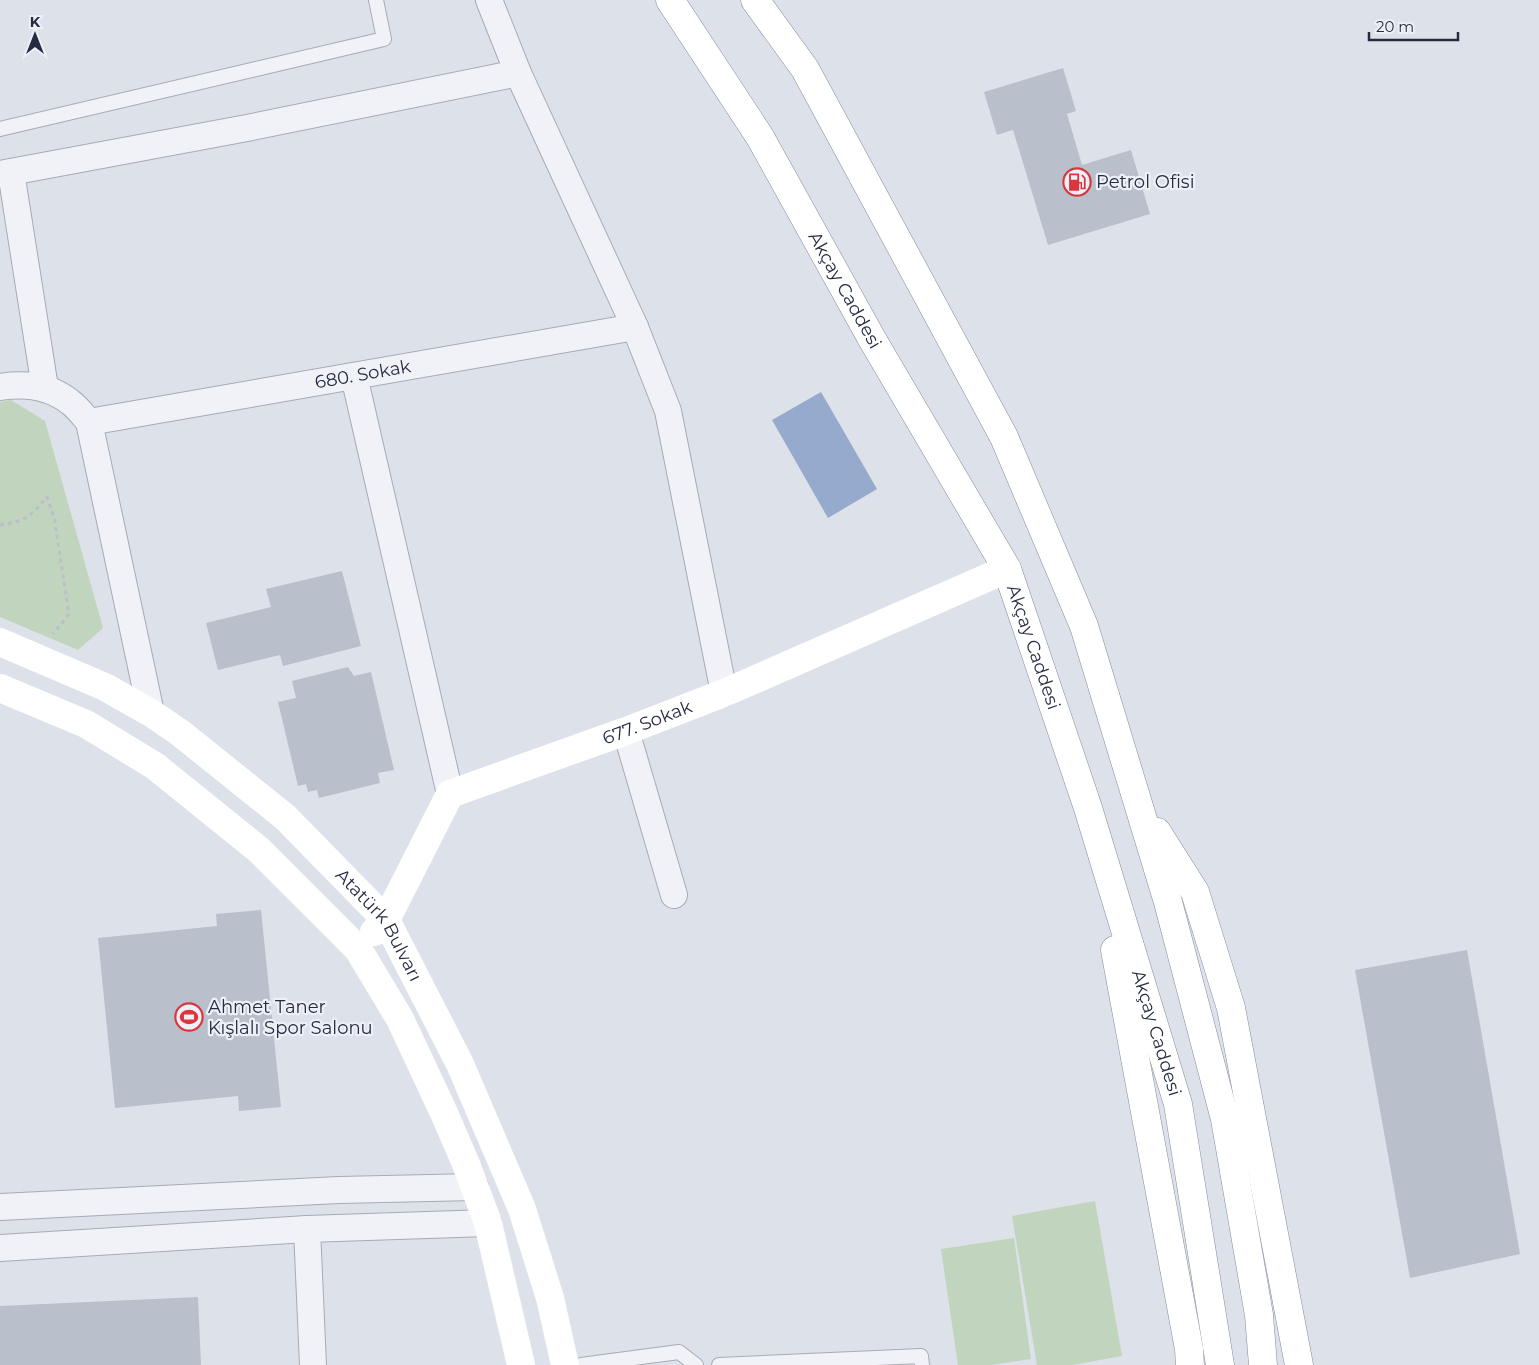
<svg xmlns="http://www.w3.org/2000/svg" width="1539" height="1365" viewBox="0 0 1539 1365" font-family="Montserrat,sans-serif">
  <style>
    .green { fill: #c1d4be }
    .water { fill: #95aacd }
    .building { fill: #babfcc }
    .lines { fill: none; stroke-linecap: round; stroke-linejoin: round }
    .lane-casing { stroke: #a6abb7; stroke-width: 16 }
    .street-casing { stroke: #a6abb7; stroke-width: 28 }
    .highway-casing { stroke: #838ca1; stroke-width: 29 }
    .path { stroke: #bcbfc8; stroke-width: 3; stroke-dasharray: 4 4; stroke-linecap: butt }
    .lane { stroke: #f1f2f7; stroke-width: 14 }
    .street { stroke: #f1f2f7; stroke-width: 26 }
    .secondary { stroke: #fff; stroke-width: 28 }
    .highway { stroke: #fff; stroke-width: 28 }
    .labels { text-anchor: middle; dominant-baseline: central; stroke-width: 4.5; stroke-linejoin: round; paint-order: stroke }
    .poi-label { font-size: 18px; fill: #252c41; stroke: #edf0f6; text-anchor: start }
    .street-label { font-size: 18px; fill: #252c41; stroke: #edf0f6 }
  </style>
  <rect width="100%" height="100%" fill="#dde1e9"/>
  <!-- green -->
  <g class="green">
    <polygon points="11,400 45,421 103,628 78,650 0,617 0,402"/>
    <polygon points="1095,1201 1122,1356 1072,1365 1037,1365 1012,1216"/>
    <polygon points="1014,1238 1031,1359 990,1365 958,1365 941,1249"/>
  </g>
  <!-- water -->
  <polygon class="water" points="821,392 877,489 828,518 772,420"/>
  <!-- building -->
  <g class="building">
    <polygon points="1063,68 1076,111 1067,114 1082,165 1131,150 1150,214 1048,245 1013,130 997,135 984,92"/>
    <polygon points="342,571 361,646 283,666 280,655 218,670 206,623 271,607 266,589"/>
    <polygon points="348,667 354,676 371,672 394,770 378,773 380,783 319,798 317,790 308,792 306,784 298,786 278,702 296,698 292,681"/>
    <polygon points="261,910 281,1107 239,1111 238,1096 115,1108 98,938 217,926 216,914"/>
    <polygon points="1467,950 1520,1254 1410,1278 1355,970"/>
    <polygon points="198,1297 201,1365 0,1365 0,1306"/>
  </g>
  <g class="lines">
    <!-- lane casing -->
    <g class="lane-casing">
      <g id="lane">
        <polyline points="0,129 384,39 376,0"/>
        <polyline points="581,1365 679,1352 696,1365"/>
        <polyline points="719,1365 921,1356 922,1365"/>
      </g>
    </g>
    <!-- street casing -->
    <g class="street-casing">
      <g id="street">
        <polyline points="489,0 518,73 635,327 668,411 724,693"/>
        <polyline points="11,172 45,388"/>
        <polyline points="0,174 247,128 518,73"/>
        <polyline points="354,376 450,794"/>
        <path d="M 0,387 C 25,383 50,386 70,402 C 77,407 83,415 89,422 L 151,713"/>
        <path id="s1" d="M 89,422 L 635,327"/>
        <polyline points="626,731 674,895"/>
        <polyline points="0,1207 339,1190 475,1187"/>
        <polyline points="307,1229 313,1365"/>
        <polyline points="0,1248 307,1229 488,1223"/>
      </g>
    </g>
    <!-- highway casing -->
    <g class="highway-casing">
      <g id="highway">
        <path id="s4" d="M 670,0 L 760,137 L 872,339 L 1007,569 L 1088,808 L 1178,1104 L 1220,1365"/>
        <polyline points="755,0 805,69 1004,437 1084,626 1168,902 1225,1119 1259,1315 1263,1365"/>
        <polyline points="1157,832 1195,892 1231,1008 1299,1365"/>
        <polyline points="1115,950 1189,1349 1190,1365"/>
      </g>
    </g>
    <!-- path -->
    <path class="path" d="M 0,525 C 25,521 31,517 47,497 L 54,517 L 69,614 L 53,634"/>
    <!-- lane -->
    <use href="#lane" class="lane"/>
    <!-- street -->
    <use href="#street" class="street"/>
    <!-- secondary -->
    <g class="secondary">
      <path id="s2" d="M 0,642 L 105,687 L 151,713 L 179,732 L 285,817 L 386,920 L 460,1064 L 522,1209 L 550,1298 L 565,1365"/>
      <polyline points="0,688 86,724 155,766 259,850 358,949 400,1019 444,1113 466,1164 488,1223 521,1365"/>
      <path id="s3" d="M 374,932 L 386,920 L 450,794 L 626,731 L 724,693 L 1007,569"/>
    </g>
    <!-- highway -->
    <use href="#highway" class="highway"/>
  </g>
  <!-- icons -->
  <defs>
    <g id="fuel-ring" transform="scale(1.4375)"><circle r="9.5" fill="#edf0f6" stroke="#db353d" stroke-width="1.5"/><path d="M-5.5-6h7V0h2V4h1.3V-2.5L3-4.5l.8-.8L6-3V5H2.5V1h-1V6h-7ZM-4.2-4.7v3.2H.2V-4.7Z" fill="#db353d"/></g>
    <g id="stadium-ring" transform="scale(1.4375)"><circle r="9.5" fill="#edf0f6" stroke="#db353d" stroke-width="1.5"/><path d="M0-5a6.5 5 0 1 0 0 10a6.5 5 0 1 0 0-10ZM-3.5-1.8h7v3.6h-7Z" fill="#db353d"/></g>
  </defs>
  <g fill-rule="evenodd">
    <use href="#fuel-ring" x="1077" y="182"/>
    <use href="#stadium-ring" x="189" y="1017"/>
  </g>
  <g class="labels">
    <!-- poi labels -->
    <g class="poi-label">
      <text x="1096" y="182">Petrol Ofisi</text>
      <text x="208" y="1007">Ahmet Taner<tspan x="208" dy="21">Kışlalı Spor Salonu</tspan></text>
    </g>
    <!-- street labels -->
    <g class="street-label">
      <text stroke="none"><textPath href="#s4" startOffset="339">Akçay Caddesi</textPath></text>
      <text stroke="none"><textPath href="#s1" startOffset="278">680. Sokak</textPath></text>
      <text stroke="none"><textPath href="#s4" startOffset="744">Akçay Caddesi</textPath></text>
      <text stroke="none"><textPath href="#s3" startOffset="368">677. Sokak</textPath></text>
      <text stroke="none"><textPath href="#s2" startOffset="481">Atatürk Bulvarı</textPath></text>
      <text stroke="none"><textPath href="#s4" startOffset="1149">Akçay Caddesi</textPath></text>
    </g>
  </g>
  <!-- north arrow -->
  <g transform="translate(35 35)" stroke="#edf0f6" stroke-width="4" paint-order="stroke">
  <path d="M0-4L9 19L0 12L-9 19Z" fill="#252c41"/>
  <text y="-8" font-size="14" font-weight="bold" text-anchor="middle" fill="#252c41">K</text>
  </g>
  <!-- scale -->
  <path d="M1369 32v8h89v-8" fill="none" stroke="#252c41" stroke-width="2.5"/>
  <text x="1376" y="32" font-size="15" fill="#252c41" stroke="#edf0f6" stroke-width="4" paint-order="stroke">20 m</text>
</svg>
